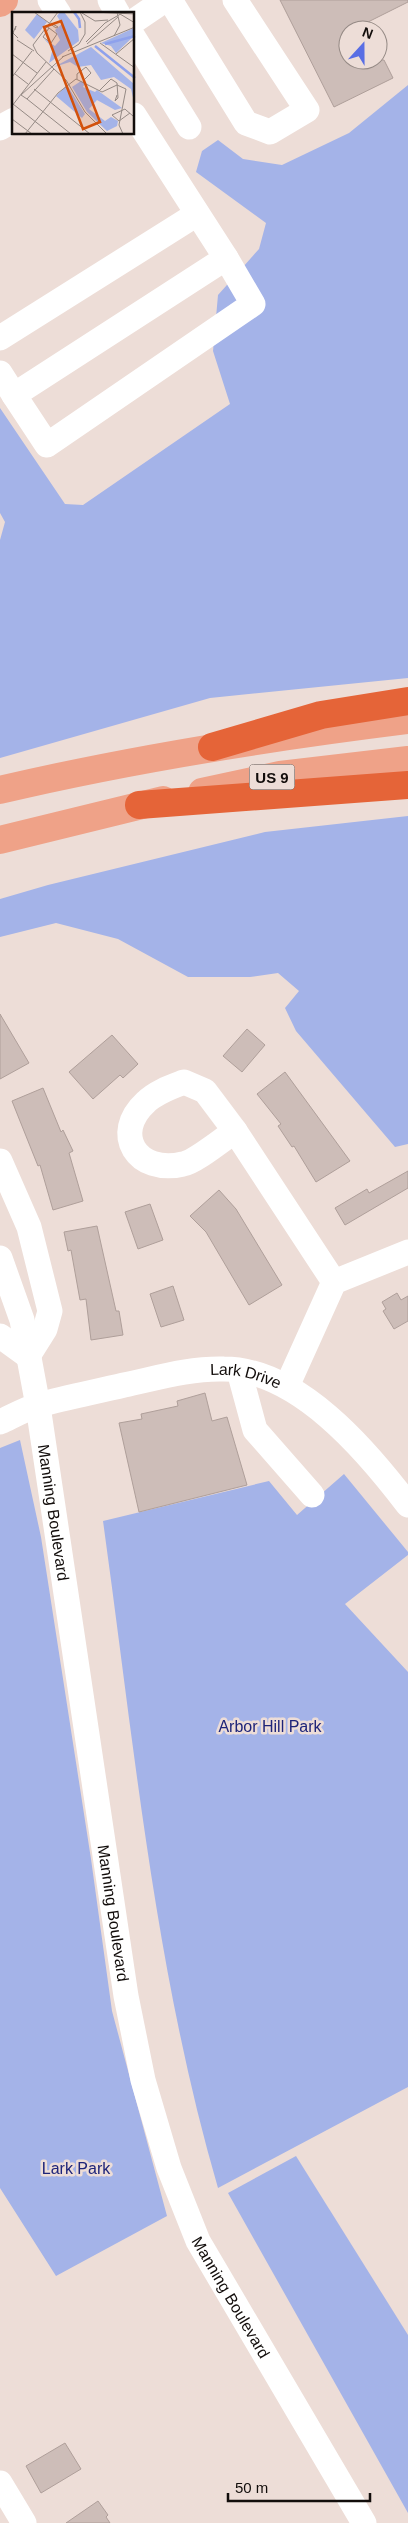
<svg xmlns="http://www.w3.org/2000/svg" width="408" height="2523" viewBox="0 0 408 2523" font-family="Arial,sans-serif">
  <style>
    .green { fill: #a4b3e8 }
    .building { fill: #cdbdb8; stroke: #af9f9a }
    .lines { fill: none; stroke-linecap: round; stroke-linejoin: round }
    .minor { stroke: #fff; stroke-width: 25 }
    .major { stroke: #efa288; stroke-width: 28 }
    .highway { stroke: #e56438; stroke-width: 28 }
    .labels { text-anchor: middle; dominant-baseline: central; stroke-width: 5; stroke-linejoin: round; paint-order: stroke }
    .shield { fill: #edddd7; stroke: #544b48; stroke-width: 1 }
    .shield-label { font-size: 15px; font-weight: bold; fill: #120d0b }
    .street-label { font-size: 16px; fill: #120d0b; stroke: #edddd7 }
    .park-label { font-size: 16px; fill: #1e2479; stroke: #edddd7 }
    .inset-river { fill: none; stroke: #8ea1ec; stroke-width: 2.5 }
    .inset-road { fill: none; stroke: #958a85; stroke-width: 1 }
    .view { fill: #d3510c; fill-opacity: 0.15; stroke: #d3510c; stroke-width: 2.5 }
    .inset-edge { fill: none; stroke: #120d0b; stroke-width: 2.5 }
  </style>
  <rect width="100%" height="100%" fill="#edddd7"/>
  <!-- green -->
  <g class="green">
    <polygon points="408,85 408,678 210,698 0,758 0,540 5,522 0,513 0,408 65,504 83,505 230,404 213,351 218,295 259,249 266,223 196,172 202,151 218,140 243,159 282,165 349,133"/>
    <polygon points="408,816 408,1144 395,1147 296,1031 285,1008 299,991 278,973 250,977 188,977 118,939 56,923 0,937 0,899 48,885 265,832"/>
    <polygon points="20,1440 41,1537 91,1859 112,2011 167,2216 56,2276 0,2188 0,1448"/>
    <path d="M 344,1474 L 408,1552 L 408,1555 L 345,1604 L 408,1672 L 408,2087 L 218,2188 C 155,1972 134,1744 103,1521 L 269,1481 L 297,1515 Z"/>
    <polygon points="296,2156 408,2335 408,2513 228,2193"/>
  </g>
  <!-- building -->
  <g class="building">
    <polygon points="280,0 408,0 408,2 366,23 369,30 348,30 348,60 384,60 393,78 334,107"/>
    <polygon points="0,1014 29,1063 0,1079"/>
    <polygon points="247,1029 265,1045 242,1072 223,1056"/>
    <polygon points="112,1035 138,1064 123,1078 120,1075 93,1099 69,1072"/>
    <polygon points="285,1072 350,1161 316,1182 294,1146 292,1147 278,1126 281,1124 257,1094"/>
    <polygon points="43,1088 61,1132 63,1130 73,1151 69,1153 83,1201 53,1210 40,1165 38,1166 12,1101"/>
    <polygon points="408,1171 408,1188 345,1225 335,1208 367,1189 369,1193"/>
    <polygon points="219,1190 236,1209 282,1285 249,1305 206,1232 190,1216"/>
    <polygon points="150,1204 163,1240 138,1249 125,1212"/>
    <polygon points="97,1226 116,1311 119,1311 123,1335 91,1340 86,1299 80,1300 71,1250 68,1251 64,1232"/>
    <polygon points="173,1286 184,1320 161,1327 150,1294"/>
    <polygon points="397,1293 401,1300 408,1296 408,1321 394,1329 383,1311 386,1309 382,1302"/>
    <polygon points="205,1393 212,1421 227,1417 247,1485 139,1512 119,1423 142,1419 141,1414 178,1406 177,1401"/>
    <polygon points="65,2443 81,2469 41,2493 26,2466"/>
    <polygon points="98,2501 108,2515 106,2517 110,2523 66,2523"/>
  </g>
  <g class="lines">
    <!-- minor -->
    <g class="minor">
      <polyline points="50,0 59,14"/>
      <polyline points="110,0 118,14"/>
      <polyline points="170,0 246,123 270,132 307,110 235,0"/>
      <polyline points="134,21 165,0"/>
      <polyline points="134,38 189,127"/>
      <polyline points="0,128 14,120"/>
      <polyline points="0,338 197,214"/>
      <polyline points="0,373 14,395 226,258 134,115"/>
      <polyline points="14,395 47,445 253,304 226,258"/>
      <path d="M 184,1082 L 205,1091 L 235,1131 C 223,1139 195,1162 183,1164 C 137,1175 111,1134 146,1102 C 156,1092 171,1087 184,1082 Z"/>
      <polyline points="235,1131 334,1282"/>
      <polyline points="0,1161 29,1227 50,1311 45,1329 28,1356 0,1336"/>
      <path id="s1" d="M 0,1258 L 22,1320 L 38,1406 L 126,1996 L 143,2080 L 169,2168 L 198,2241 L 364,2523"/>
      <polyline points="239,1371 255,1430 312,1495"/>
      <polyline points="287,1386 334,1282 408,1252"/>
      <path id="s2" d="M 0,1422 C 13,1416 25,1409 39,1405 C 66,1397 95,1392 124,1385 C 157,1378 190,1368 224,1369 C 298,1369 367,1451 408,1505"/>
      <polyline points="0,2483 24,2523"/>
    </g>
    <!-- major -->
    <g class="major">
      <polyline points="0,3 4,0"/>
      <path d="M 0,790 C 135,758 271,737 408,720"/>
      <polyline points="202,792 280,775 408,760"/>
      <polyline points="0,840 163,800"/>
    </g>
    <!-- highway -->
    <g class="highway">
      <polyline points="212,747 321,715 408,701"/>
      <polyline points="139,805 408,785"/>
    </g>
  </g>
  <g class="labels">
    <!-- shield labels -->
    <rect class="shield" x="249.5" y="764.5" width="45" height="25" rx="4"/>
    <g class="shield-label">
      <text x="272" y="777">US 9</text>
    </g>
    <!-- street labels -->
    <g class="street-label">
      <text stroke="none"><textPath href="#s2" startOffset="254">Lark Drive</textPath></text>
      <text stroke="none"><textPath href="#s1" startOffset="261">Manning Boulevard</textPath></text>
      <text stroke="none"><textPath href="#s1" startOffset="666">Manning Boulevard</textPath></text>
      <text stroke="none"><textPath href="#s1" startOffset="1071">Manning Boulevard</textPath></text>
    </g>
    <!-- park labels -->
    <g class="park-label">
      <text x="270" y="1726">Arbor Hill Park</text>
      <text x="76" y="2168">Lark Park</text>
    </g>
  </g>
  <!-- overview -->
  <g transform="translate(12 12)">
    <rect width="122" height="122" fill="#edddd7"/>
    <path d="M 48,0 L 52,0 L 66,18 L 67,29 L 37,51 L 41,36 L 32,27 L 43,34 L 48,28 L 43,18 L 50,12 L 45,4 ZM 25,2 L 35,10 L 22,27 L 13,18 ZM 122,16 L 122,24 L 104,41 L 99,34 L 89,31 ZM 79,35 L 122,72 L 122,90 L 119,77 L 102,65 L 89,68 L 79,53 L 66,55 L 58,50 L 42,55 ZM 69,69 L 73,71 L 71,75 L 83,80 L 85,78 L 110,96 L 103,98 L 85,88 L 77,97 L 93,109 L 99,105 L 106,109 L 105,114 L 95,119 L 75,100 L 60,75 ZM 55,73 L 73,102 L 70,106 L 44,84 Z" fill="#a4b3e8"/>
    <path class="inset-river" d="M 62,0 L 67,7 L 68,16M 93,32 L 123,24M 83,34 L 123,66"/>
    <path class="inset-road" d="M 22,0 L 44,16 L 46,15 L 39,11M 81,0 L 123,2M 70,1 L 83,9 L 96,8M 108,2 L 123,11M 34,14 L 37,16 L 31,25 L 39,31 L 45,22 L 37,16M 3,18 L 4,14 L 1,21 L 6,26M 102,24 L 108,13 L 105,0M 5,28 L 22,39M 74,30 L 93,11 L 112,0M 88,31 L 123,56M 75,32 L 106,5M 56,39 L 67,32 L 73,22 L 73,10 L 68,0M 0,42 L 25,61M 104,42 L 123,26M 50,45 L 123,15M 42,57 L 54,68 L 73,100 L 95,122M 3,62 L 16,72M 0,65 L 20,39M 65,67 L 65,62 L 74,55 L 79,61 L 71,69M 22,77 L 78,122M 87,79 L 99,67 L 105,71 L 106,86 L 103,89 L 105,83M 9,83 L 52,44M 9,83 L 15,87 L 42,57 L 25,41 L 21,33 L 46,0M 15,87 L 59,122M 1,92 L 39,122M 0,94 L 34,50M 118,101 L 107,109 L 100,103 L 113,97 L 114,98 L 121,104M 0,107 L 20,122M 13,122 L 46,81 L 64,67 L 90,80 L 105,73 L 114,77 L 107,113 L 111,122"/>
    <path class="view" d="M 49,9 L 88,110 L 71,117 L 32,15 Z"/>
    <rect width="122" height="122" class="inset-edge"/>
  </g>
  <!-- north arrow -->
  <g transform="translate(363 45) rotate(21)"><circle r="24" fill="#edddd7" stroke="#958a85"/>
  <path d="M0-4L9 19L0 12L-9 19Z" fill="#596ee4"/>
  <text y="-8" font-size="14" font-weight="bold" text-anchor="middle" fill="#120d0b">N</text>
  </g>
  <!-- scale -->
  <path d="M228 2493v8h142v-8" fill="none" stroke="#120d0b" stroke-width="2.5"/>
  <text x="235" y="2493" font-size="15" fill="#120d0b" stroke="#edddd7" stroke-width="4" paint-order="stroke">50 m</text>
</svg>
